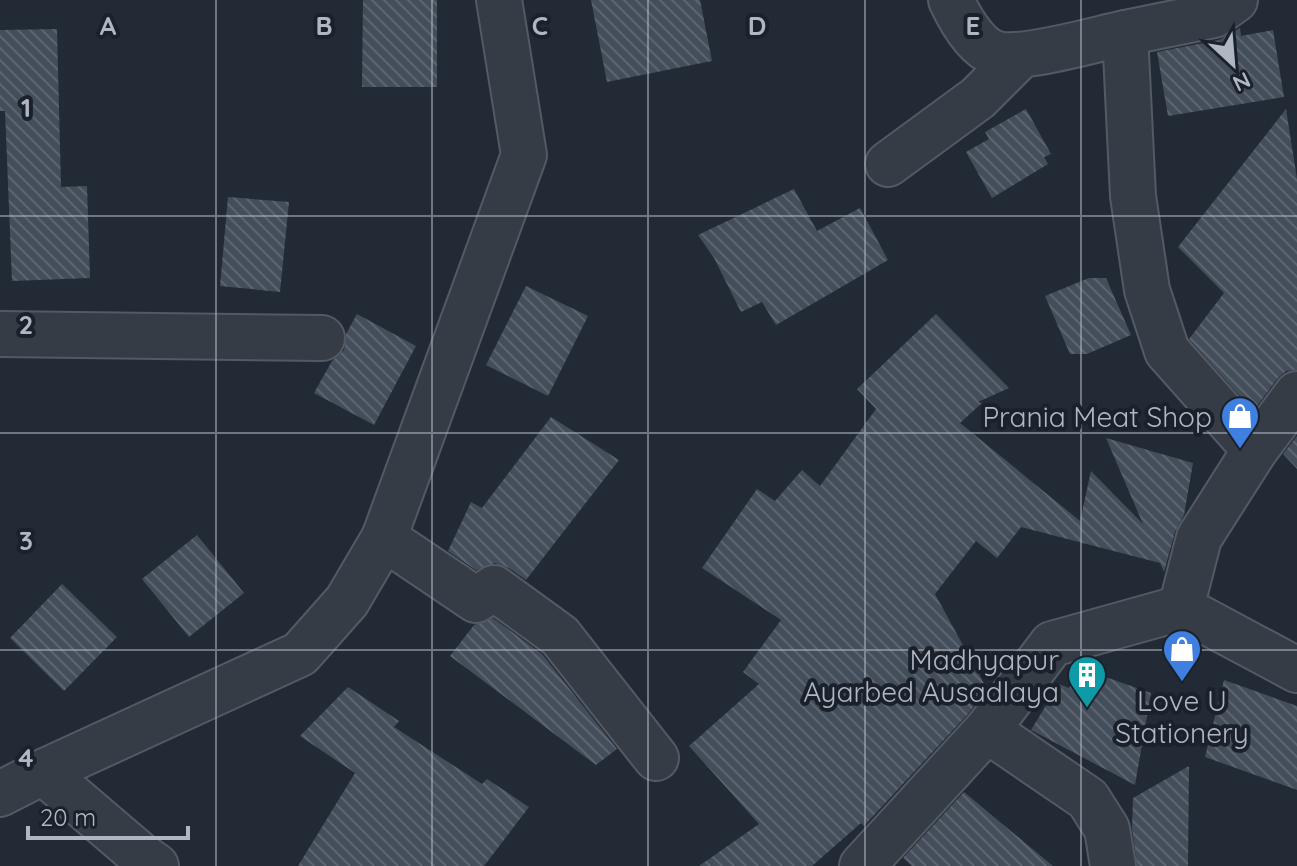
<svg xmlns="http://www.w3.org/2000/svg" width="1297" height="866" viewBox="0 0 1297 866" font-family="Quicksand,sans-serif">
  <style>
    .building { fill: url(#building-back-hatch) }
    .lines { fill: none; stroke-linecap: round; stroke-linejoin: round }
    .minor-casing { stroke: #535a64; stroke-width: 48 }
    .minor { stroke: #363c46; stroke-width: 44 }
    .grid { fill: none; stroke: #b0b7c3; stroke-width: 2; stroke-opacity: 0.55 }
    .labels { text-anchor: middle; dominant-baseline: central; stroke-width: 8; stroke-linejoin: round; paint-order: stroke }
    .poi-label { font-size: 28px; fill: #b0b7c3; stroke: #1b212b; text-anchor: end }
    .grid-label { font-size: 26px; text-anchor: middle; font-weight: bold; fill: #b0b7c3; stroke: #1b212b; stroke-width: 8; stroke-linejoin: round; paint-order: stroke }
  </style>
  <defs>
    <pattern id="building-back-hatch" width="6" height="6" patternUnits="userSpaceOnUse" patternTransform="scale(2)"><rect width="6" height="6" fill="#444d5a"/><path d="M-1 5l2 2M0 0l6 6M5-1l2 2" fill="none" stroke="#5c6470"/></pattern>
  </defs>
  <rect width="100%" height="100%" fill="#222a36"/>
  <!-- building -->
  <g class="building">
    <polygon points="363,0 437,0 437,87 362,87"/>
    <polygon points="591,0 700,0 712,61 607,82"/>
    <polygon points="1240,28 1241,36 1273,30 1284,97 1168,116 1157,52 1219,40"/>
    <polygon points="57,29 61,187 87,186 90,278 12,281 5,111 0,111 0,30"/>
    <polygon points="1026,109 1051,154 1044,157 1048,164 992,198 966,152 989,139 985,132"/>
    <polygon points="1286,109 1297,179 1297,370 1286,371 1278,378 1253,411 1189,339 1224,293 1178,247"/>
    <polygon points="794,189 817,231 860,208 888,260 776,325 762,302 741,312 714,258 698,235"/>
    <polygon points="228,197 289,202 280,292 220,286"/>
    <polygon points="1089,278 1106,278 1131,335 1087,354 1070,354 1045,296"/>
    <polygon points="526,286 588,316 548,396 486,365"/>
    <polygon points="357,314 416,346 374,425 314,393 332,361 344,350 346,334"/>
    <polygon points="936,314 1009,388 978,402 982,403 960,423 1080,521 1091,471 1143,524 1106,438 1193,463 1184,515 1175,532 1164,572 1160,563 1021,527 997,558 976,541 935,594 987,689 977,701 969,697 974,706 968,714 864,826 861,823 812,866 699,866 759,824 689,746 759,684 743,672 781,620 702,568 757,489 775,501 802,470 820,486 876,409 857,389"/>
    <polygon points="551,417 619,460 526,580 509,568 495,563 476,570 448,551 471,502 482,508"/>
    <polygon points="1297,436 1297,469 1283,454"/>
    <polygon points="197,535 244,593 189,637 142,579"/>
    <polygon points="62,584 117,637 64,691 10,638"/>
    <polygon points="493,618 542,654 617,749 596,765 450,656 474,625"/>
    <polygon points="1080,668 1151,693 1135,785 1031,730 1059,684 1069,688"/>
    <polygon points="1224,680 1297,706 1297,790 1205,757"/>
    <polygon points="348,687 399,721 394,727 482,784 487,779 529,807 484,866 298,866 355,773 300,736"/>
    <polygon points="1189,766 1188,866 1137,866 1132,828 1133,798"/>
    <polygon points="964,792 1053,866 912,866 903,858"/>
  </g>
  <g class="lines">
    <!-- minor casing -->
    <g class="minor-casing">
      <g id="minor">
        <path d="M 951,0 C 959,17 975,46 994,53 C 1019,62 1096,39 1125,33"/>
        <polyline points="1235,0 1214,15 1125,33 1133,196 1147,290 1167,351 1255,450"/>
        <polyline points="888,164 978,98 1021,55"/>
        <polyline points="0,334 322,338"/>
        <polyline points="1297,394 1255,450 1199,538 1181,608 1297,670"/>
        <polyline points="384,538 524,155 499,0"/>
        <polyline points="987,730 1088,799 1107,829 1113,866"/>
        <polyline points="43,772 300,654 347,601 384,538 476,600 494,588 560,636 656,758"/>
        <polyline points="0,794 43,772 139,854 156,866"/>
        <polyline points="862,866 987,730 1052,644 1181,608"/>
      </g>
    </g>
    <!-- minor -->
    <use href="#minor" class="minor"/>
  </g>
  <!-- grid -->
  <path class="grid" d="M 216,0 L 216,866M 432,0 L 432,866M 648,0 L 648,866M 865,0 L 865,866M 1081,0 L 1081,866M 0,216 L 1297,216M 0,433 L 1297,433M 0,650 L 1297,650"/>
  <!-- icons -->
  <defs>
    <g id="shop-pin" transform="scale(2)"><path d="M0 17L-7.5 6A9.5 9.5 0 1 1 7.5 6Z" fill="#3f7fe0" stroke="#1b212b"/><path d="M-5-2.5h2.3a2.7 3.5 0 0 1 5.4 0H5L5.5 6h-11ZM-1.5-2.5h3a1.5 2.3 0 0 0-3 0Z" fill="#fff"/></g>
    <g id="building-pin" transform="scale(2)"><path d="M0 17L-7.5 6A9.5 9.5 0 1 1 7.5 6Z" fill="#0f9aa8" stroke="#1b212b"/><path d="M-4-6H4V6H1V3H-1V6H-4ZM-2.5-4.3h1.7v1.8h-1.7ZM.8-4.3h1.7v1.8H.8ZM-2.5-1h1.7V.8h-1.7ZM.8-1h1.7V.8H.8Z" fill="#fff"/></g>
  </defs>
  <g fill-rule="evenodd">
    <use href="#shop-pin" x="1240" y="416"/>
    <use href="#shop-pin" x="1182" y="649"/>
    <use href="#building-pin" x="1087" y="675"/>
  </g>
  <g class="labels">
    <!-- poi labels -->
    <g class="poi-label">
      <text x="1212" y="416">Prania Meat Shop</text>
      <text x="1059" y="659">Madhyapur<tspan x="1059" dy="32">Ayarbed Ausadlaya</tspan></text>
      <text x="1182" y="700" text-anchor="middle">Love U<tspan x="1182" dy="32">Stationery</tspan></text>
    </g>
  </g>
  <g class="grid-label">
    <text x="108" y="35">A</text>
    <text x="324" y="35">B</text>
    <text x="540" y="35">C</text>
    <text x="757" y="35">D</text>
    <text x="973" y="35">E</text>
    <text x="26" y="117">1</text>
    <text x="26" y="334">2</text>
    <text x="26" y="550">3</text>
    <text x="26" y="767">4</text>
  </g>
  <!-- north arrow -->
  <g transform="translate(1233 64) rotate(154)" stroke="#1b212b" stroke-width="6" paint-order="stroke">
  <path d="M0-6L14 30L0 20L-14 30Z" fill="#b0b7c3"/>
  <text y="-12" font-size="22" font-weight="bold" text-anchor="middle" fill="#b0b7c3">N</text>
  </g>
  <!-- scale -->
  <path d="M28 826v12h160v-12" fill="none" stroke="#b0b7c3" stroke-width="4"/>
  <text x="40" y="826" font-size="24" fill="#b0b7c3" stroke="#1b212b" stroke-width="6" paint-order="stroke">20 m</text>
</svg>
